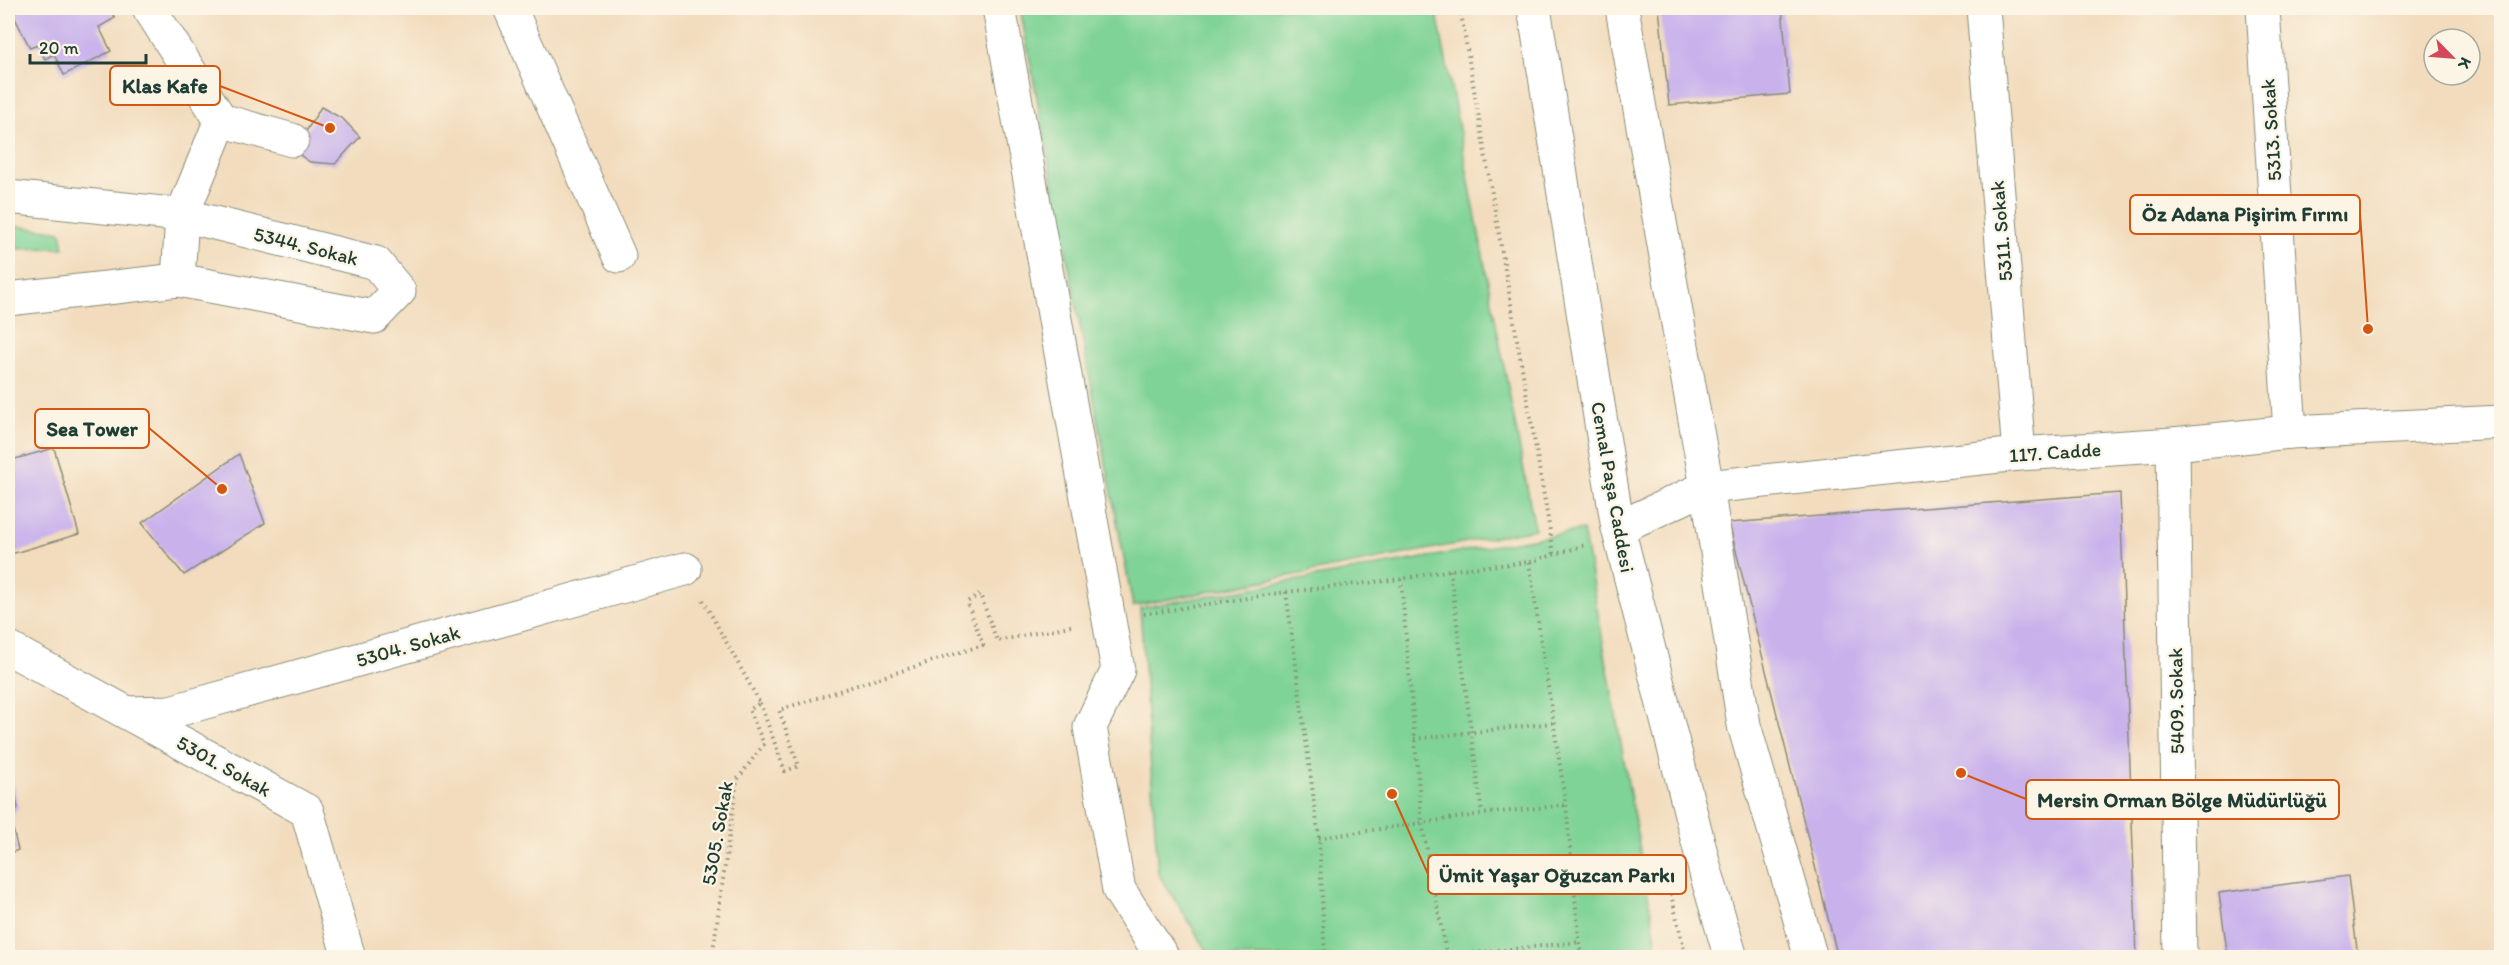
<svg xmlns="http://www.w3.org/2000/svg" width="2509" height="965" viewBox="0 0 2509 965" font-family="Itim,sans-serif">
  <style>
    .green { fill: #7fd396; stroke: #4f8865; stroke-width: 1.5 }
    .building { fill: #c9b2ec }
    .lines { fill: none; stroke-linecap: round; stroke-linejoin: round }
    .minor-casing { stroke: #888c78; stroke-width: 35 }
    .tertiary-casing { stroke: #888c78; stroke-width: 35 }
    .secondary-casing { stroke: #888c78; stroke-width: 35 }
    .path { stroke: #888c78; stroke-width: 4; stroke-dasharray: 1.5 4.5; stroke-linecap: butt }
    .minor { stroke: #fff; stroke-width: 33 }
    .tertiary { stroke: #fff; stroke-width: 33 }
    .secondary { stroke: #fff; stroke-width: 33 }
    .labels { text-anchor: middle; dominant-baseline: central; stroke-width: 4.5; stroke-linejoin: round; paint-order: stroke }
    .street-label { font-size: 20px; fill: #1f3d34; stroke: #fcf5e5 }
    .leader { fill: none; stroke: #d45610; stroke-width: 2 }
    .callout-dot { fill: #d45610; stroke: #fcf5e5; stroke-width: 2 }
    .callout { fill: #fcf5e5; stroke: #d45610; stroke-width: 2 }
    .callout-label { font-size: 21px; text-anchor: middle; font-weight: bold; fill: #1f3d34 }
  </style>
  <rect width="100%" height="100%" fill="#fcf5e5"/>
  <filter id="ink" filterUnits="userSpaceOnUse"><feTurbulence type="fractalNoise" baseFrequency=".0167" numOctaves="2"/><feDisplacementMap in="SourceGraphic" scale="12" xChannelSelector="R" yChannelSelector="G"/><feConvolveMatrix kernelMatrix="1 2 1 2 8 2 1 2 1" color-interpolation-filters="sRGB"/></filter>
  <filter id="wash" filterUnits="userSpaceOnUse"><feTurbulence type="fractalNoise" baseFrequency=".008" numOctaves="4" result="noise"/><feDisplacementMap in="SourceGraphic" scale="24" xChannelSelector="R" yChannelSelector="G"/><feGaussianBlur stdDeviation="1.35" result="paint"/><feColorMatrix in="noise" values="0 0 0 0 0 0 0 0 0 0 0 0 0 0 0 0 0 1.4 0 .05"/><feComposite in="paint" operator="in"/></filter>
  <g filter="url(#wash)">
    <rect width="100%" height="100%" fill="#f2dcbd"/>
    <!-- green -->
    <g class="green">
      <polygon points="1020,8 1436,8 1535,529 1133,606"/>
      <polygon points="8,225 61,232 64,248 8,249"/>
      <polygon points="1583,530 1659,957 1211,957 1158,873 1140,608"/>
    </g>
    <g id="blocks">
      <!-- building -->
      <g class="building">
        <polygon points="10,8 109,8 115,18 99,27 111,51 64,75 54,54 45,59 38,45 30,48"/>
        <polygon points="1659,8 1782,8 1790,94 1669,105"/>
        <polygon points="321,107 343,119 360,137 335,164 310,162 294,151"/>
        <polygon points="54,448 79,534 11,554 8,542 8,461"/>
        <polygon points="239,454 265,523 184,575 142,523"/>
        <polygon points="2120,493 2137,958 1838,958 1729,523"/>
        <polygon points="8,756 18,808 10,817 18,850 8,854"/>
        <polygon points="2348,876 2358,958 2228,958 2219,893"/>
      </g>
    </g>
  </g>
  <g filter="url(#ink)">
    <use href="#blocks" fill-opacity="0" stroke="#888c78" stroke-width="1.5"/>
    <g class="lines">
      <!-- minor casing -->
      <g class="minor-casing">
        <g id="minor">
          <polyline points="149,8 221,120 182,215 178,280"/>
          <polyline points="510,8 619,256"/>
          <polyline points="999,8 1118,670 1090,727 1119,890 1163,958"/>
          <polyline points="1983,8 2019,454"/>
          <polyline points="2263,8 2290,432"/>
          <polyline points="221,120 292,140"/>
          <polyline points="8,197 182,215 376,263 399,291 374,317 178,280 8,299"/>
          <polyline points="2173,444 2180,958"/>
          <polyline points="8,648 307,811 349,958"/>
          <polyline points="128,713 170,712 685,569"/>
        </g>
      </g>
      <!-- tertiary casing -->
      <g class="tertiary-casing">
        <polyline id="tertiary" points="1618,528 1707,487 2019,454 2173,444 2290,432 2502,422"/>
      </g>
      <!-- secondary casing -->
      <g class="secondary-casing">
        <g id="secondary">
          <polyline points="1534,8 1618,528 1706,873 1731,958"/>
          <polyline points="1622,8 1707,487 1744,725 1811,958"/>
        </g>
      </g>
      <!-- path -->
      <g class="path">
        <polyline points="1460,8 1554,554"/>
        <polyline points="1529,562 1566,805 1581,958"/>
        <polyline points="1450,570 1482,814"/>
        <polyline points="1401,579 1422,823 1447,958"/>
        <polyline points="1286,592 1319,838 1325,958"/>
        <polyline points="703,600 760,703 749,710 764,744 737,780 712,958"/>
        <polyline points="1144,614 1286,592 1401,579 1450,570 1529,562 1586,545"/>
        <polyline points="760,703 785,771 799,766 779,710 983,645 967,602 980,594 997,641 1075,625"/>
        <polyline points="1414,739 1552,723"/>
        <polyline points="1319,838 1482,814 1566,805"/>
        <polyline points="1671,894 1686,958"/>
        <polyline points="1501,951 1502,958"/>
        <polyline points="1426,958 1579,942"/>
      </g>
      <!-- minor -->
      <use href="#minor" class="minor"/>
      <!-- tertiary -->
      <use href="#tertiary" class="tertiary"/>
      <!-- secondary -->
      <use href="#secondary" class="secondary"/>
    </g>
  </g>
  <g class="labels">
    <!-- street labels -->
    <g class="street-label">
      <text transform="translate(2271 130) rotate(-94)">5313. Sokak</text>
      <text transform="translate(2001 231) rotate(-95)">5311. Sokak</text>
      <text transform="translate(306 246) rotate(14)">5344. Sokak</text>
      <text transform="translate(2055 452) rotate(-4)">117. Cadde</text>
      <text transform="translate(1613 487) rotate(80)">Cemal Paşa Caddesi</text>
      <text transform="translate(408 646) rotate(-16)">5304. Sokak</text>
      <text transform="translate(2176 701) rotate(-91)">5409. Sokak</text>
      <text transform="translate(224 766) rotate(29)">5301. Sokak</text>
      <text transform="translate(717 833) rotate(-80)">5305. Sokak</text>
    </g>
  </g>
  <!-- callouts -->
  <path class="leader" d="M330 128L220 86M2368 329L2360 214M222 489L149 428M1961 773L2026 799M1392 794L1428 874"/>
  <g class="callout-dot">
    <circle cx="330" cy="128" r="6"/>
    <circle cx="2368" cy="329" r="6"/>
    <circle cx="222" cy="489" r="6"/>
    <circle cx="1961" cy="773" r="6"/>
    <circle cx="1392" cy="794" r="6"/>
  </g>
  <g class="callout">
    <rect x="110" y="66" width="110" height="39" rx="6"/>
    <rect x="2130" y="195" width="230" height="39" rx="6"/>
    <rect x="35" y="409" width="114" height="39" rx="6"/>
    <rect x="2026" y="780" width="313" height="39" rx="6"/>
    <rect x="1428" y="855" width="258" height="39" rx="6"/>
  </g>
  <g class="callout-label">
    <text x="165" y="93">Klas Kafe</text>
    <text x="2245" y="221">Öz Adana Pişirim Fırını</text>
    <text x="92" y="436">Sea Tower</text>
    <text x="2182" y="807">Mersin Orman Bölge Müdürlüğü</text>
    <text x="1557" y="882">Ümit Yaşar Oğuzcan Parkı</text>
  </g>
  <!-- margin -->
  <rect width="2509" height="965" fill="none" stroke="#fcf5e5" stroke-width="30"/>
  <!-- north arrow -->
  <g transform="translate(2452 57) rotate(115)"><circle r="28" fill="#fcf5e5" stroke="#a4ab9e" stroke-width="1.5"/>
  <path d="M0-4.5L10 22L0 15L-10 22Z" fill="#d1495b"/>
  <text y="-9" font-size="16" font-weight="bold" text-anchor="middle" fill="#1f3d34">K</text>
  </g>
  <!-- scale -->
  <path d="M30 54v9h116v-9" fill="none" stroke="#1f3d34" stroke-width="3"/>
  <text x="39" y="54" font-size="18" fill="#1f3d34" stroke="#fcf5e5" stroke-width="4.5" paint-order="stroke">20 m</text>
</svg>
